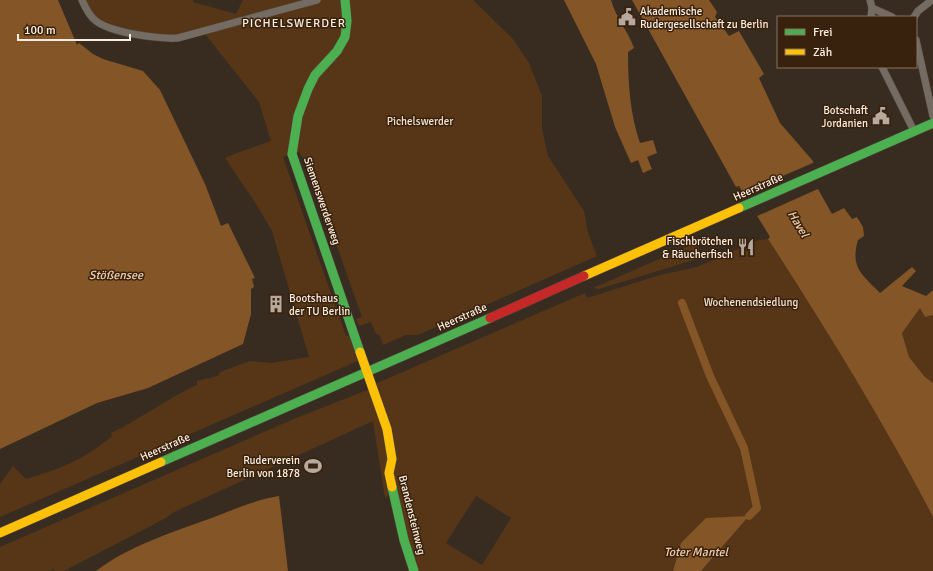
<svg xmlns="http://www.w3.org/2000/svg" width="933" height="571" viewBox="0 0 933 571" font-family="Signika,sans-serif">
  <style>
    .green { fill: #563616; fill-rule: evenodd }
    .water { fill: #845526 }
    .pier { fill: #382c21 }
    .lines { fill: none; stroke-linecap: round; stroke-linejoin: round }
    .canal { stroke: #845526; stroke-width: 8 }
    .street-casing { stroke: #52483f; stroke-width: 8 }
    .fast-casing { stroke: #52483f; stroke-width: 10 }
    .slow-casing { stroke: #52483f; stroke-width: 10 }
    .jam-casing { stroke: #52483f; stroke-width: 10 }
    .street { stroke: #746b62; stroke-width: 7 }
    .fast { stroke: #4caf50; stroke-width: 9 }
    .slow { stroke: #ffc107; stroke-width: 9 }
    .jam { stroke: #c62828; stroke-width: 9 }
    .labels { text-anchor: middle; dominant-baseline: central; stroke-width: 3; stroke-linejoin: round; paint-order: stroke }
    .poi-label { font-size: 11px; fill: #fcede0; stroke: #38220d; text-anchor: end }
    .park-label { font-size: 11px; fill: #f3e0d0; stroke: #38220d }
    .street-label { font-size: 11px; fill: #fcede0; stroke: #38220d }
    .neighbourhood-label { font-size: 12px; letter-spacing: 1px; fill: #fcede0; stroke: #38220d }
    .water-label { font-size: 12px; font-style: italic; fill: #f2cdad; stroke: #38220d }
  </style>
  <rect width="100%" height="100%" fill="#382c21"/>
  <!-- green -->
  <g class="green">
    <path d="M 79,0 L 193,0 L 193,2 L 236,14 L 243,0 L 473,0 L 513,39 L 529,63 L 542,96 L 542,129 L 548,156 L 584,211 L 588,233 L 597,256 L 418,335 L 406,335 L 383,345 L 379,334 L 376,334 L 371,322 L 359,326 L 356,319 L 362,317 L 309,167 L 299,152 L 283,157 L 346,336 L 352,335 L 360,360 L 0,517 L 0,484 L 13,466 L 26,479 C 62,468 82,461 112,436 L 111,433 C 141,419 167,398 197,385 L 197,381 L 218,376 L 220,372 L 250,361 L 271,363 L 309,357 L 272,231 L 256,204 L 225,158 L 234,154 L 271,141 L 259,102 L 205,34 L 174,42 L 119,33 L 95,25 L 90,20 Z"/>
    <path d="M 768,239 L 847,362 L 877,413 L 933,517 L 933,571 L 701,571 L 749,516 L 681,543 L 673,571 L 411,571 L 392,491 L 385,498 L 373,421 L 174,512 L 164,519 L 64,571 L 55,571 L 54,569 L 50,571 L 0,571 L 0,547 L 296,418 L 370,389 L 375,384 L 585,293 L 587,298 L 660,275 L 697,267 L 759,240 ZM 476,496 L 511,518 L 482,565 L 446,543 Z"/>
    <polygon points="696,243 702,257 700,258 599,289 593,288"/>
    <polygon points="920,307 925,317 933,315 933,383 925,377 909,357 902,333"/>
  </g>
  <!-- water -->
  <g class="water">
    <polygon points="0,0 58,0 77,45 79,43 93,54 103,59 143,71 160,90 205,184 221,226 228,223 255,278 252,279 254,287 251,289 251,314 243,344 148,388 97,403 0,449"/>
    <path d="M 564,0 L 611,0 C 616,18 628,31 634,48 L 628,52 C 628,83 630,114 640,143 L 653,140 L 657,153 L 647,157 L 652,169 L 643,173 L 638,160 L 631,163 L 615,127 L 596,64 Z"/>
    <path d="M 632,0 L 709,0 L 717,12 L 715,17 L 729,36 L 739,31 L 764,74 L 759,78 L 780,123 L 813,161 L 818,189 L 832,214 L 844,208 L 852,219 L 857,217 L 863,227 L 864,236 L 858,240 C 850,268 862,274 880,293 L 912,267 L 916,271 L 902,286 L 926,296 L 933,290 L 933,315 L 925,317 L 920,308 L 902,333 L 909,357 L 925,377 L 933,383 L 933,517 C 883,421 827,330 768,239 L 770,237 L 739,186 L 736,187 Z"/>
    <path d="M 279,496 L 288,571 L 96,571 C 129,546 170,533 209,519 C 233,510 254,500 279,496 Z"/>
    <polygon points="749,516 701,571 673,571 681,543 706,518"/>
  </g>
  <!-- pier -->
  <polygon class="pier" points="815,162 820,188 755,217 741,194"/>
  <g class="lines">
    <!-- canal -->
    <polyline class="canal" points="682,303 710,376 744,448 757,508 749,516"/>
    <!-- street casing -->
    <g class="street-casing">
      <g id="street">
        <path d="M 82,0 C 85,7 89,16 96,21 C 112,33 158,39 178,38 L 317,0"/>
        <polyline points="870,0 872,8 871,17"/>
        <polyline points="872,8 892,17"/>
        <polyline points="914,17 918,11 932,0"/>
        <polyline points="916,40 933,116"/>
        <polyline points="882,67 914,131"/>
      </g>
    </g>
    <!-- fast casing -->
    <g class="fast-casing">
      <g id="fast">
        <polyline points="345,0 347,21 345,37 337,51 315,75 308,89 298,116 292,154 360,352"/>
        <polyline points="739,208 933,123"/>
        <polyline points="161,462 490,318"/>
        <polyline points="392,487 404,540 414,571"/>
      </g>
    </g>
    <!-- slow casing -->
    <g class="slow-casing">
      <g id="slow">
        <polyline points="584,276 739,208"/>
        <polyline points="360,352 387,429 392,459 389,473 392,487"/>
        <polyline points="0,533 161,462"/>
      </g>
    </g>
    <!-- jam casing -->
    <g class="jam-casing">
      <polyline id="jam" points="490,318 584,276"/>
    </g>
    <!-- street -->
    <use href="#street" class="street"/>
    <!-- fast -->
    <use href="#fast" class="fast"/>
    <!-- slow -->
    <use href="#slow" class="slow"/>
    <!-- jam -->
    <use href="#jam" class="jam"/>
  </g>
  <!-- icons -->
  <defs>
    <g id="civic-bare" transform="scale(1.38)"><path d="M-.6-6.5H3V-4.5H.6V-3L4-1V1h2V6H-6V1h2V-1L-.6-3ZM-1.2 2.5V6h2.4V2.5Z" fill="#b7a99d" stroke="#38220d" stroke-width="2.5" paint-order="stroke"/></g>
    <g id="restaurant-bare" transform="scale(1.38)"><path d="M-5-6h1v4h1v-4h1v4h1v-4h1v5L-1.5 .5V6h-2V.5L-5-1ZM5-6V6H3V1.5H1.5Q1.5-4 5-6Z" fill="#b7a99d" stroke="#38220d" stroke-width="2.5" paint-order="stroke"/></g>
    <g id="building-bare" transform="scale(1.38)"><path d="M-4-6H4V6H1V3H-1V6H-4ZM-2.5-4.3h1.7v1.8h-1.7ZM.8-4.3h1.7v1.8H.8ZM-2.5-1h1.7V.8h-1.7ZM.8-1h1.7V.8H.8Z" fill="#b7a99d" stroke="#38220d" stroke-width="2.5" paint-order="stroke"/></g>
    <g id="stadium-bare" transform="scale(1.38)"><path d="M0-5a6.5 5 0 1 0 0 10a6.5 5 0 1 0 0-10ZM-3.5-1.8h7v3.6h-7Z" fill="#b7a99d" stroke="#38220d" stroke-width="2.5" paint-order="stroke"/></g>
  </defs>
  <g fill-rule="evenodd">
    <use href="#civic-bare" x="627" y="17"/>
    <use href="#civic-bare" x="881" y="116"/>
    <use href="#restaurant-bare" x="746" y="247"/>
    <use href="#building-bare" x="276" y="304"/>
    <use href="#stadium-bare" x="313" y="466"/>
  </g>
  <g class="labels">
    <!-- poi labels -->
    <g class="poi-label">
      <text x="640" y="11" text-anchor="start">Akademische<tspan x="640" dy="13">Rudergesellschaft zu Berlin</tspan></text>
      <text x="868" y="110">Botschaft<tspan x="868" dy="13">Jordanien</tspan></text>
      <text x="733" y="241">Fischbrötchen<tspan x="733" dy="13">&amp; Räucherfisch</tspan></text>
      <text x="289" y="298" text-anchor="start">Bootshaus<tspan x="289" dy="13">der TU Berlin</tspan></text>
      <text x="300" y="460">Ruderverein<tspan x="300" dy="13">Berlin von 1878</tspan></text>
    </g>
    <!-- park labels -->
    <g class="park-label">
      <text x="420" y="121">Pichelswerder</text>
      <text x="751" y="302">Wochenendsiedlung</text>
    </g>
    <!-- street labels -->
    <g class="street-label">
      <text transform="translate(758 187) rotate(-24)">Heerstraße</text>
      <text transform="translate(322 201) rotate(71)">Siemenswerderweg</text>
      <text transform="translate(462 317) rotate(-24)">Heerstraße</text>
      <text transform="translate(165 447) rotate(-24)">Heerstraße</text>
      <text transform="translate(412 515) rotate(76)">Brandensteinweg</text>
    </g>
    <!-- neighbourhood labels -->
    <g class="neighbourhood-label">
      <text x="294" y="23">PICHELSWERDER</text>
    </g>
    <!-- water labels -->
    <g class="water-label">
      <text transform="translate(798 224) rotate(59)">Havel</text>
      <text x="116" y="275">Stößensee</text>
      <text x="696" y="552">Toter Mantel</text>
    </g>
  </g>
  <!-- legend -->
  <rect x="777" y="16" width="140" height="52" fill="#38220d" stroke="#867361"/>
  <rect x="785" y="29" width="20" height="6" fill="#4caf50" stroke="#867361"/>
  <text x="813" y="36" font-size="12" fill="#fcede0">Frei</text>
  <rect x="785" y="49" width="20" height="6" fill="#ffc107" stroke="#867361"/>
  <text x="813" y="56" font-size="12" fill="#fcede0">Zäh</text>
  <!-- scale -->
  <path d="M18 34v6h112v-6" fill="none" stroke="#fcede0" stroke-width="2"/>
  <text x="24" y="34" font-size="12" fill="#fcede0" stroke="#38220d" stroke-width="3" paint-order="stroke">100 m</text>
</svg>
